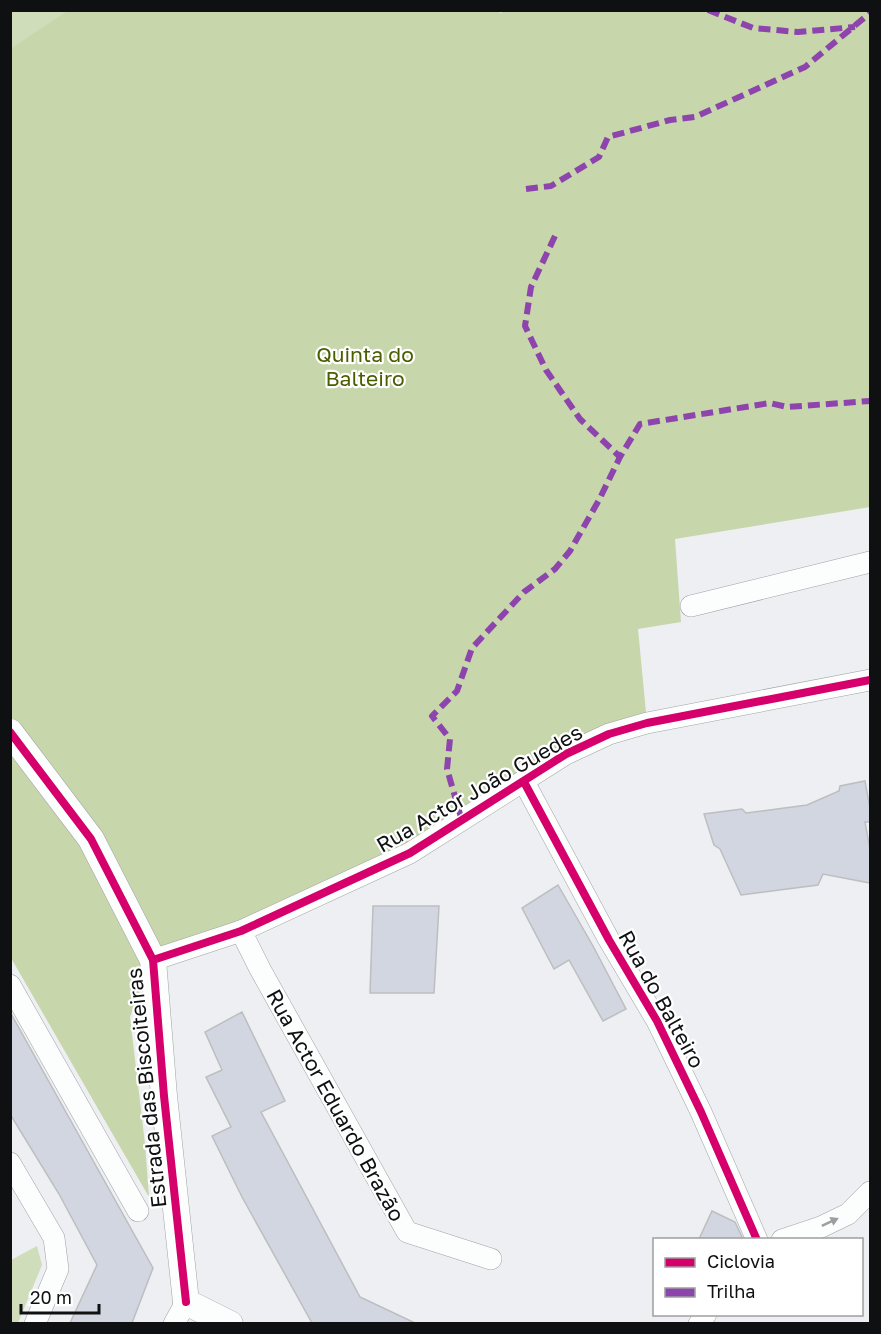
<svg xmlns="http://www.w3.org/2000/svg" width="881" height="1334" viewBox="0 0 881 1334" font-family="'Golos Text',sans-serif">
  <style>
    .green { fill: #d0ddba }
    .forest { fill: #c7d6ab }
    .building { fill: #d2d6e0; stroke: #bcbec0; stroke-width: 1.5 }
    .lines { fill: none; stroke-linecap: round; stroke-linejoin: round }
    .minor-casing { stroke: #a2a3a6; stroke-width: 22 }
    .tertiary-casing { stroke: #a2a3a6; stroke-width: 27 }
    .minor { stroke: #fcfdfd; stroke-width: 21 }
    .tertiary { stroke: #fcfdfd; stroke-width: 26 }
    .quiet { stroke: #8e44ad; stroke-width: 6; stroke-dasharray: 12 6; stroke-linecap: butt }
    .cycleway-casing { stroke: #fff; stroke-width: 11 }
    .cycleway { stroke: #d6006c; stroke-width: 8 }
    .oneway { fill: #9d9e9f }
    .labels { text-anchor: middle; dominant-baseline: central; stroke-width: 4.5; stroke-linejoin: round; paint-order: stroke }
    .park-label { font-size: 21px; fill: #4a5e00; stroke: #fff }
    .street-label { font-size: 21px; fill: #0f1012; stroke: #fff }
  </style>
  <rect width="100%" height="100%" fill="#edeff2"/>
  <!-- green -->
  <g class="green">
    <polygon points="11,11 69,11 11,49"/>
    <polygon points="37,1246 42,1265 18,1323 11,1323 11,1260"/>
  </g>
  <!-- forest -->
  <polygon class="forest" points="69,10 494,10 501,13 504,10 870,11 870,507 675,539 681,622 638,629 647,723 609,734 462,821 153,960 130,1017 145,1144 149,1197 11,958 10,49"/>
  <!-- building -->
  <g class="building">
    <polygon points="865,781 870,808 870,822 865,822 870,849 870,883 823,874 818,885 741,895 720,849 714,845 704,814 742,809 746,813 807,805 839,791 840,786"/>
    <polygon points="558,885 593,946 626,1009 603,1021 569,960 554,969 522,908"/>
    <polygon points="373,906 439,906 434,993 370,993"/>
    <polygon points="10,1012 153,1268 132,1323 70,1323 97,1265 59,1194 10,1114"/>
    <polygon points="242,1012 285,1101 261,1112 360,1297 415,1323 312,1323 242,1197 212,1136 231,1127 206,1077 222,1070 205,1032"/>
    <polygon points="712,1211 735,1222 743,1239 699,1239"/>
  </g>
  <g class="lines">
    <!-- minor casing -->
    <g class="minor-casing">
      <g id="minor">
        <polyline points="691,606 870,562"/>
        <polyline points="524,782 609,940 657,1021 701,1112 757,1240"/>
        <polyline points="241,931 260,969 407,1232 491,1259"/>
        <polyline points="153,960 241,931 410,853 566,754 609,734 647,723 870,680"/>
        <polyline points="10,985 138,1211"/>
        <polyline points="10,1163 54,1238 58,1269 35,1324"/>
        <polyline points="782,1240 821,1227 848,1214 870,1192"/>
        <polyline points="174,1324 186,1302"/>
        <polyline points="699,1324 706,1314"/>
      </g>
    </g>
    <!-- tertiary casing -->
    <g class="tertiary-casing">
      <polyline id="tertiary" points="10,732 91,839 153,960 164,1096 186,1302 230,1324"/>
    </g>
    <!-- minor -->
    <use href="#minor" class="minor"/>
    <!-- tertiary -->
    <use href="#tertiary" class="tertiary"/>
    <!-- quiet -->
    <g class="quiet">
      <polyline points="708,10 753,28 798,32 855,27"/>
      <polyline points="526,189 551,186 599,157 608,137 670,120 695,117 805,67 870,13"/>
      <polyline points="555,236 531,287 525,326 546,370 580,419 620,457"/>
      <polyline points="462,821 447,769 450,739 432,716 457,691 472,648 524,592 555,569 570,551 599,500 620,457 640,424 770,403 787,407 870,401"/>
    </g>
    <!-- cycleway casing -->
    <g class="cycleway-casing">
      <g id="cycleway">
        <polyline points="10,732 91,839 153,960 164,1096 186,1302"/>
        <polyline points="524,782 609,940 657,1021 701,1112 757,1240"/>
        <polyline points="153,960 241,931 410,853 566,754 609,734 647,723 870,680"/>
      </g>
    </g>
    <!-- cycleway -->
    <use href="#cycleway" class="cycleway"/>
  </g>
  <!-- one-way arrows -->
  <defs><path id="oneway-solid" d="M-6-.8H1V-3.2L6.5 0L1 3.2V.8H-6Z" transform="scale(1.5)"/></defs>
  <use class="oneway" href="#oneway-solid" transform="translate(830 1222) rotate(-25)"/>
  <g class="labels">
    <!-- park labels -->
    <g class="park-label">
      <text x="365" y="354">Quinta do<tspan x="365" dy="24">Balteiro</tspan></text>
    </g>
    <!-- street labels -->
    <g class="street-label">
      <text transform="translate(479 788) rotate(-30)">Rua Actor João Guedes</text>
      <text transform="translate(662 999) rotate(61)">Rua do Balteiro</text>
      <text transform="translate(146 1088) rotate(-96)">Estrada das Biscoiteiras</text>
      <text transform="translate(336 1105) rotate(61)">Rua Actor Eduardo Brazão</text>
    </g>
  </g>
  <!-- border -->
  <rect width="881" height="1334" fill="none" stroke="#0f1012" stroke-width="24"/>
  <!-- legend -->
  <rect x="653" y="1238" width="210" height="78" fill="#ffffff" stroke="#9f9fa0" stroke-width="1.5"/>
  <rect x="665" y="1258" width="30" height="9" fill="#d6006c" stroke="#9f9fa0" stroke-width="1.5"/>
  <text x="707" y="1268" font-size="18" fill="#0f1012">Ciclovia</text>
  <rect x="665" y="1288" width="30" height="9" fill="#8e44ad" stroke="#9f9fa0" stroke-width="1.5"/>
  <text x="707" y="1298" font-size="18" fill="#0f1012">Trilha</text>
  <!-- scale -->
  <path d="M21 1304v9h78v-9" fill="none" stroke="#0f1012" stroke-width="3"/>
  <text x="30" y="1304" font-size="18" fill="#0f1012" stroke="#ffffff" stroke-width="4.5" paint-order="stroke">20 m</text>
</svg>
